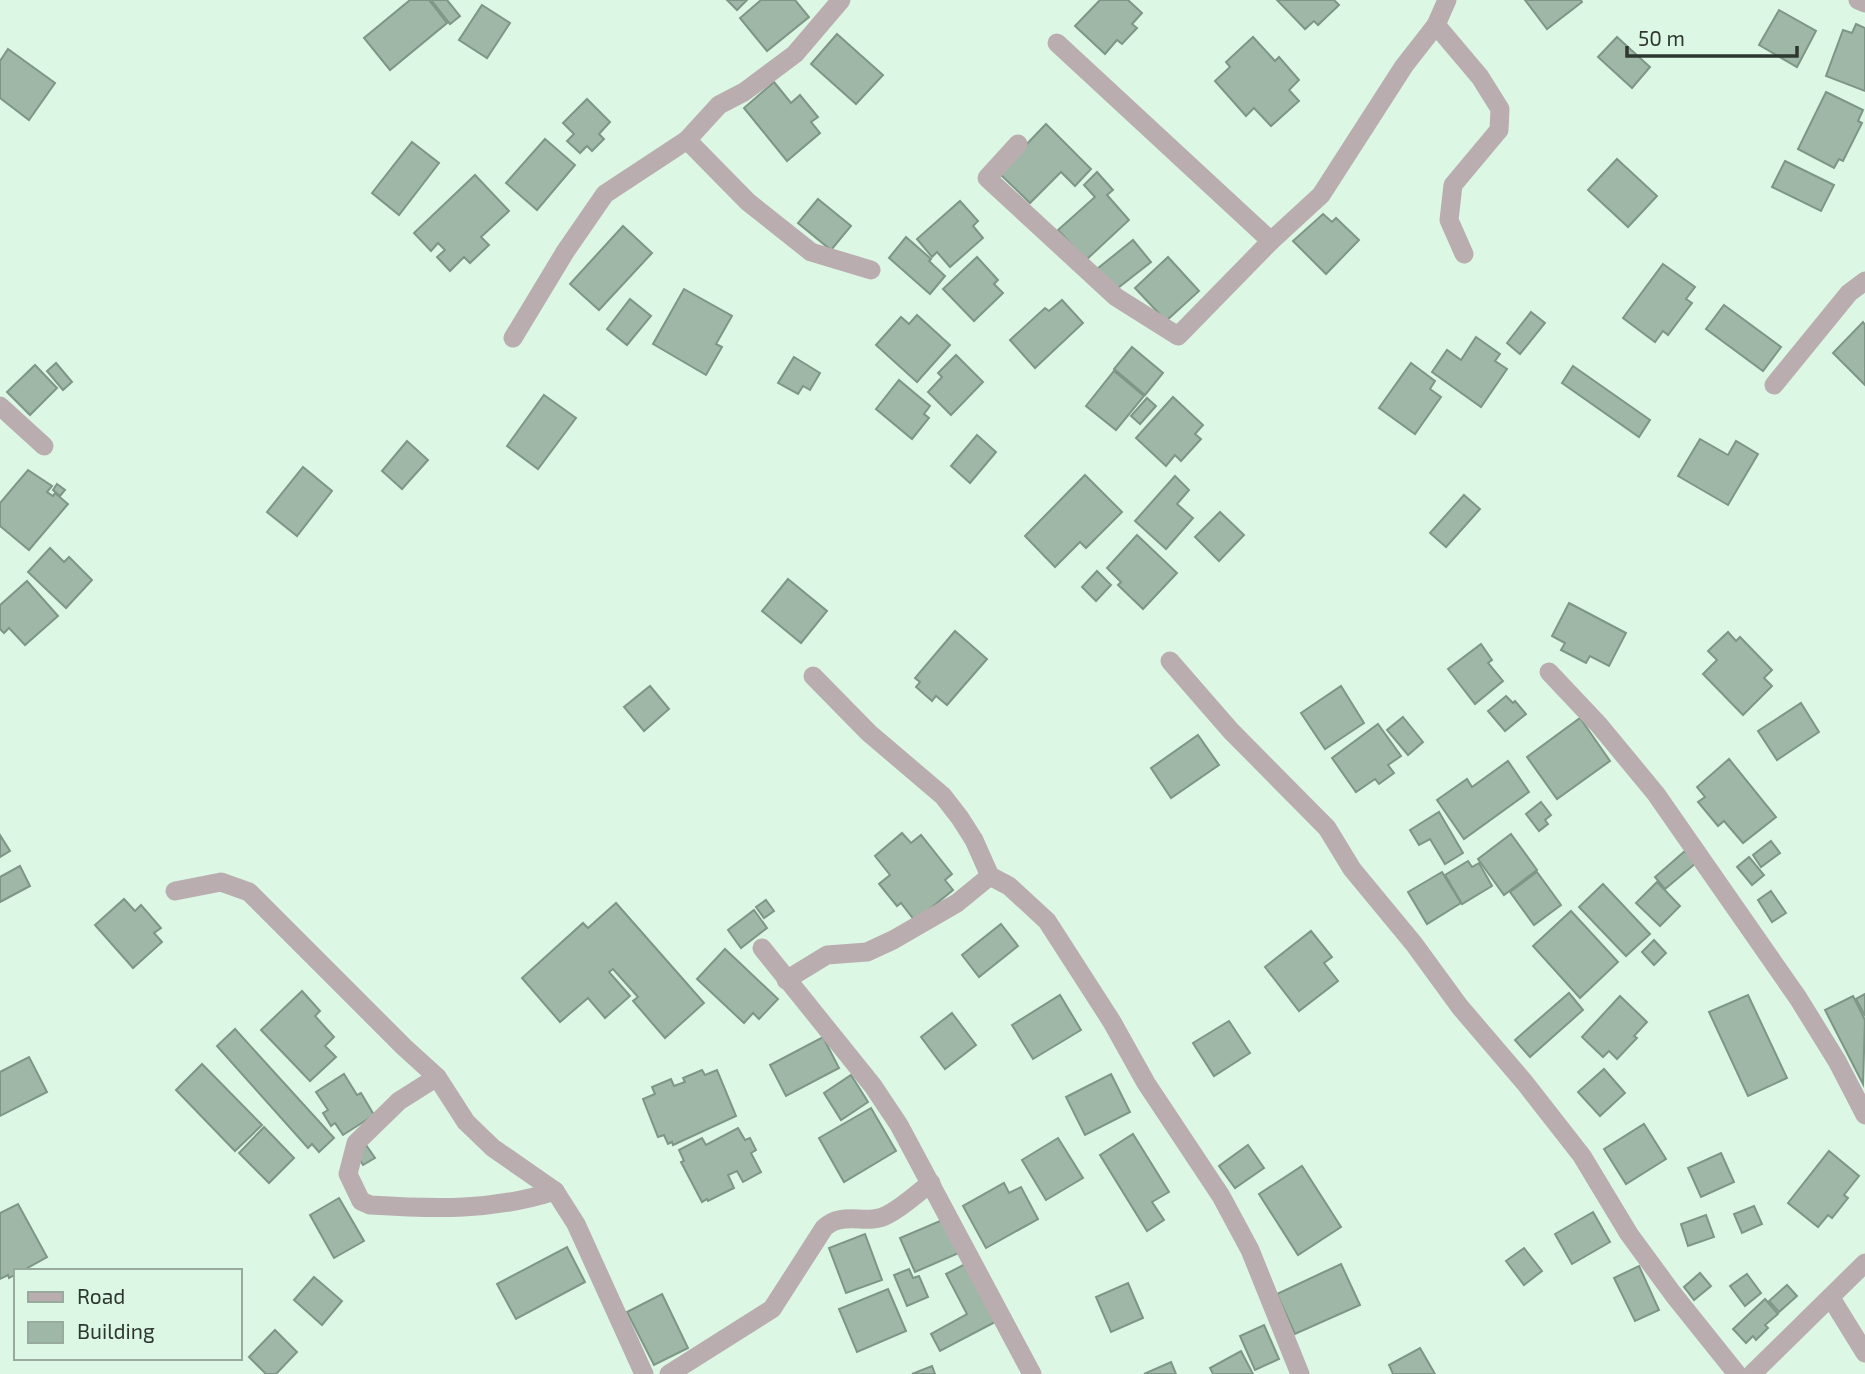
<svg xmlns="http://www.w3.org/2000/svg" width="1865" height="1374" viewBox="0 0 1865 1374" font-family="'Exo 2',sans-serif">
  <style>
    .building { fill: #9fb7a7; stroke: #7e9686; stroke-width: 2 }
    .lines { fill: none; stroke-linecap: round; stroke-linejoin: round }
    .street { stroke: #baadb0; stroke-width: 19 }
  </style>
  <rect width="100%" height="100%" fill="#ddf7e5"/>
  <!-- building -->
  <g class="building">
    <polygon points="410,0 429,0 447,23 390,70 364,38"/>
    <polygon points="431,0 447,0 460,16 450,24"/>
    <polygon points="727,0 747,0 737,10"/>
    <polygon points="761,0 795,0 809,17 767,51 740,18"/>
    <polygon points="1100,0 1128,0 1142,13 1132,24 1137,28 1122,44 1117,40 1105,54 1075,26"/>
    <polygon points="1277,0 1334,0 1339,5 1318,25 1314,21 1305,29"/>
    <polygon points="1525,0 1581,0 1582,2 1547,29"/>
    <polygon points="482,5 510,23 487,58 459,40"/>
    <polygon points="1779,10 1816,31 1797,67 1759,45"/>
    <polygon points="1856,24 1865,28 1865,91 1826,76 1843,30 1852,33"/>
    <polygon points="837,34 883,75 856,104 811,64"/>
    <polygon points="1253,37 1275,61 1279,57 1299,80 1289,90 1299,101 1271,126 1254,108 1246,116 1215,81 1230,67 1226,62"/>
    <polygon points="1617,37 1650,67 1632,88 1598,57"/>
    <polygon points="8,49 55,83 29,120 0,98 0,61"/>
    <polygon points="774,82 791,103 800,95 818,117 811,122 820,133 787,161 744,108"/>
    <polygon points="1826,92 1863,110 1858,121 1862,123 1843,161 1839,159 1834,168 1798,149"/>
    <polygon points="587,99 610,122 599,134 604,139 592,151 587,146 580,153 567,141 574,134 563,123"/>
    <polygon points="1046,124 1091,169 1075,186 1061,172 1030,203 999,173"/>
    <polygon points="545,139 575,165 537,210 506,183"/>
    <polygon points="412,142 439,163 399,215 372,193"/>
    <polygon points="1617,159 1657,196 1628,227 1588,190"/>
    <polygon points="1785,161 1834,185 1821,211 1772,187"/>
    <polygon points="1097,172 1113,190 1107,195 1129,220 1086,260 1058,230 1095,197 1084,185"/>
    <polygon points="475,175 509,211 481,237 489,245 470,263 464,257 450,271 437,257 445,250 438,243 431,251 414,233"/>
    <polygon points="818,199 851,226 831,250 798,223"/>
    <polygon points="960,201 978,221 973,226 983,238 950,267 937,252 932,257 917,239"/>
    <polygon points="1323,214 1332,222 1336,218 1359,240 1326,274 1293,241"/>
    <polygon points="623,226 652,253 599,310 570,284"/>
    <polygon points="906,237 931,259 929,261 945,276 930,294 889,258"/>
    <polygon points="1133,240 1151,262 1114,291 1097,269"/>
    <polygon points="977,257 998,280 994,284 1003,293 974,321 943,289"/>
    <polygon points="1168,257 1199,291 1166,321 1135,288"/>
    <polygon points="1663,264 1695,287 1686,299 1692,303 1668,335 1663,331 1655,342 1623,318"/>
    <polygon points="684,289 732,316 716,344 722,347 706,375 653,344"/>
    <polygon points="630,299 651,316 627,345 607,329"/>
    <polygon points="1062,300 1083,323 1035,368 1010,340 1045,308 1049,311"/>
    <polygon points="1724,305 1781,347 1763,371 1706,329"/>
    <polygon points="1531,312 1545,323 1520,354 1507,343"/>
    <polygon points="917,315 950,345 917,382 876,345 901,317 909,324"/>
    <polygon points="1863,322 1865,325 1865,385 1833,353"/>
    <polygon points="1476,337 1500,354 1495,361 1507,369 1481,407 1432,372 1447,350 1461,360"/>
    <polygon points="1132,347 1163,373 1145,395 1114,369"/>
    <polygon points="956,355 983,382 951,415 928,392 942,377 938,373"/>
    <polygon points="794,357 820,373 810,390 803,386 798,394 778,383"/>
    <polygon points="56,363 72,382 63,390 47,371"/>
    <polygon points="1411,363 1435,381 1430,389 1441,397 1415,434 1379,408"/>
    <polygon points="35,365 57,388 30,415 7,392"/>
    <polygon points="1573,366 1650,420 1639,437 1562,383"/>
    <polygon points="1114,371 1144,396 1116,430 1086,406"/>
    <polygon points="899,380 930,406 924,414 929,418 912,439 876,409"/>
    <polygon points="544,395 576,418 538,469 507,446"/>
    <polygon points="1173,397 1203,425 1195,434 1201,439 1181,461 1175,455 1166,466 1136,438"/>
    <polygon points="1147,398 1156,406 1140,424 1131,416"/>
    <polygon points="977,435 996,452 970,483 951,466"/>
    <polygon points="1700,439 1728,455 1736,441 1758,454 1728,505 1678,476"/>
    <polygon points="407,441 428,460 402,489 382,471"/>
    <polygon points="303,467 332,491 297,536 267,512"/>
    <polygon points="28,470 52,486 47,492 53,496 55,493 68,504 29,550 0,526 0,503"/>
    <polygon points="1085,475 1122,512 1086,548 1080,542 1055,567 1025,536"/>
    <polygon points="1175,476 1189,490 1177,504 1193,518 1166,549 1135,521"/>
    <polygon points="57,484 65,490 60,496 53,490"/>
    <polygon points="1464,495 1480,509 1446,547 1430,533"/>
    <polygon points="1220,512 1244,535 1219,561 1195,537"/>
    <polygon points="1137,535 1177,573 1143,609 1118,585 1121,582 1107,568"/>
    <polygon points="50,548 64,562 69,557 92,580 66,608 28,572"/>
    <polygon points="1097,571 1111,585 1096,601 1082,587"/>
    <polygon points="788,579 827,611 801,643 762,611"/>
    <polygon points="27,581 58,616 25,645 9,628 4,633 0,629 0,605"/>
    <polygon points="1569,603 1626,633 1609,666 1590,656 1586,663 1561,650 1565,643 1552,636"/>
    <polygon points="955,631 987,659 947,705 936,696 932,701 916,687 920,682 915,678"/>
    <polygon points="1728,632 1736,641 1740,637 1772,670 1764,678 1772,686 1743,715 1703,674 1717,660 1708,651"/>
    <polygon points="1481,644 1492,660 1488,663 1503,681 1475,704 1448,669"/>
    <polygon points="650,686 669,709 644,731 624,707"/>
    <polygon points="1341,686 1364,723 1325,749 1301,713"/>
    <polygon points="1506,696 1513,703 1515,701 1526,714 1505,731 1488,711"/>
    <polygon points="1801,703 1819,732 1777,760 1758,731"/>
    <polygon points="1403,717 1423,742 1408,755 1387,730"/>
    <polygon points="1580,718 1610,761 1557,799 1527,757"/>
    <polygon points="1378,724 1401,756 1388,765 1394,773 1379,784 1375,779 1356,792 1332,758"/>
    <polygon points="1198,735 1219,765 1171,798 1151,768"/>
    <polygon points="1729,759 1776,817 1743,843 1724,821 1718,826 1698,802 1705,797 1697,787"/>
    <polygon points="1508,761 1529,792 1464,839 1437,800 1467,779 1472,787"/>
    <polygon points="1541,802 1551,815 1545,820 1548,824 1539,831 1526,814"/>
    <polygon points="1439,812 1463,853 1445,864 1430,839 1419,845 1410,830"/>
    <polygon points="902,833 911,843 921,835 952,874 945,880 953,890 915,921 901,903 897,906 879,884 890,875 875,856"/>
    <polygon points="1511,834 1537,870 1504,895 1478,859"/>
    <polygon points="0,835 10,851 0,857"/>
    <polygon points="1771,841 1780,853 1761,867 1753,855"/>
    <polygon points="1685,851 1696,863 1665,889 1655,877"/>
    <polygon points="1749,857 1764,875 1752,885 1737,867"/>
    <polygon points="1468,861 1472,867 1479,863 1492,886 1462,904 1445,875"/>
    <polygon points="20,866 30,886 0,902 0,877"/>
    <polygon points="1442,872 1461,903 1427,924 1408,892"/>
    <polygon points="1537,872 1561,905 1534,925 1510,892"/>
    <polygon points="1657,882 1680,906 1660,926 1636,903"/>
    <polygon points="1603,884 1650,934 1626,956 1579,907"/>
    <polygon points="1771,891 1786,913 1772,922 1758,900"/>
    <polygon points="124,899 135,911 141,905 161,928 154,933 162,942 133,968 95,925"/>
    <polygon points="766,900 774,911 764,918 756,907"/>
    <polygon points="616,903 704,1003 665,1038 633,1001 638,997 613,969 609,972 630,996 605,1018 588,998 560,1022 522,978 583,923 588,928"/>
    <polygon points="754,910 767,928 741,948 728,930"/>
    <polygon points="1571,911 1618,962 1580,998 1533,946"/>
    <polygon points="1001,924 1018,946 979,977 962,955"/>
    <polygon points="1311,931 1332,957 1324,963 1338,981 1299,1011 1265,967"/>
    <polygon points="1654,940 1666,953 1654,965 1642,952"/>
    <polygon points="725,949 778,999 759,1019 753,1013 744,1023 697,979"/>
    <polygon points="302,991 320,1011 315,1016 334,1037 325,1046 336,1057 310,1081 261,1030"/>
    <polygon points="1569,993 1583,1010 1530,1057 1515,1040"/>
    <polygon points="1865,994 1865,1016 1856,999"/>
    <polygon points="1060,995 1081,1030 1033,1059 1012,1025"/>
    <polygon points="1748,995 1787,1078 1748,1096 1709,1012"/>
    <polygon points="1620,996 1647,1022 1634,1036 1637,1038 1617,1059 1609,1051 1603,1057 1582,1037"/>
    <polygon points="1853,996 1865,1020 1863,1084 1825,1010"/>
    <polygon points="952,1013 976,1045 945,1069 921,1037"/>
    <polygon points="1229,1021 1250,1053 1214,1076 1193,1043"/>
    <polygon points="235,1029 334,1138 319,1152 312,1144 308,1148 217,1046"/>
    <polygon points="823,1037 839,1068 786,1096 770,1065"/>
    <polygon points="29,1057 47,1092 0,1116 0,1072"/>
    <polygon points="202,1064 262,1125 235,1151 176,1090"/>
    <polygon points="1604,1069 1625,1093 1600,1116 1578,1092"/>
    <polygon points="702,1070 705,1075 717,1070 736,1116 673,1145 672,1142 668,1144 664,1135 658,1137 643,1099 655,1094 652,1087 671,1079 674,1086 685,1082 683,1078"/>
    <polygon points="344,1074 357,1095 361,1093 374,1115 343,1135 335,1123 331,1126 323,1113 328,1110 316,1092"/>
    <polygon points="1111,1074 1130,1112 1085,1135 1066,1097"/>
    <polygon points="851,1075 868,1102 841,1120 824,1093"/>
    <polygon points="871,1108 896,1151 844,1182 819,1138"/>
    <polygon points="1644,1124 1666,1159 1626,1184 1604,1149"/>
    <polygon points="264,1127 294,1158 269,1183 239,1153"/>
    <polygon points="738,1128 745,1140 750,1138 756,1150 751,1153 761,1172 743,1182 737,1171 728,1175 734,1188 708,1201 707,1199 702,1202 681,1162 684,1161 679,1150 702,1138 706,1145"/>
    <polygon points="1133,1134 1169,1192 1152,1202 1164,1220 1147,1231 1100,1155"/>
    <polygon points="1058,1138 1083,1178 1046,1200 1022,1160"/>
    <polygon points="366,1145 375,1158 363,1165 355,1152"/>
    <polygon points="1248,1145 1264,1168 1235,1188 1219,1166"/>
    <polygon points="1829,1151 1859,1176 1844,1195 1848,1198 1832,1218 1828,1215 1818,1227 1788,1203"/>
    <polygon points="1721,1153 1734,1182 1701,1197 1688,1168"/>
    <polygon points="1302,1166 1341,1227 1298,1255 1259,1194"/>
    <polygon points="1004,1183 1009,1193 1021,1187 1038,1219 986,1248 963,1206"/>
    <polygon points="339,1198 364,1241 334,1258 310,1215"/>
    <polygon points="18,1204 47,1257 22,1271 16,1271 16,1274 9,1278 8,1275 0,1279 0,1213"/>
    <polygon points="1754,1206 1762,1224 1742,1233 1734,1214"/>
    <polygon points="1593,1212 1610,1242 1572,1264 1555,1234"/>
    <polygon points="1706,1215 1714,1237 1688,1246 1681,1224"/>
    <polygon points="947,1218 961,1252 915,1272 900,1238"/>
    <polygon points="865,1234 882,1280 846,1293 829,1248"/>
    <polygon points="567,1247 585,1282 516,1319 497,1284"/>
    <polygon points="1524,1248 1542,1271 1524,1285 1506,1261"/>
    <polygon points="967,1263 997,1321 940,1351 931,1334 967,1314 946,1274"/>
    <polygon points="1341,1264 1360,1305 1295,1334 1277,1294"/>
    <polygon points="1639,1266 1659,1310 1635,1321 1614,1278"/>
    <polygon points="909,1269 913,1278 919,1276 928,1297 907,1306 894,1275"/>
    <polygon points="1700,1273 1711,1286 1694,1300 1684,1287"/>
    <polygon points="1747,1274 1761,1293 1745,1306 1730,1286"/>
    <polygon points="314,1277 342,1301 322,1325 294,1300"/>
    <polygon points="1128,1283 1143,1318 1111,1332 1096,1297"/>
    <polygon points="1787,1285 1797,1296 1779,1312 1769,1301"/>
    <polygon points="888,1289 906,1331 857,1352 839,1309"/>
    <polygon points="662,1294 688,1348 654,1365 627,1312"/>
    <polygon points="1765,1299 1778,1314 1765,1325 1768,1328 1756,1340 1753,1336 1746,1343 1733,1329"/>
    <polygon points="1264,1325 1279,1359 1255,1370 1240,1336"/>
    <polygon points="275,1330 297,1352 276,1374 266,1374 249,1357"/>
    <polygon points="1420,1348 1435,1374 1393,1374 1389,1365"/>
    <polygon points="1241,1351 1253,1374 1213,1374 1210,1368"/>
    <polygon points="1171,1362 1176,1374 1144,1374"/>
    <polygon points="932,1366 935,1374 912,1374"/>
  </g>
  <g class="lines">
    <!-- street -->
    <g class="street">
      <polyline points="1858,0 1865,3"/>
      <polyline points="1436,25 1480,77 1500,109 1499,130 1453,185 1449,220 1464,254"/>
      <polyline points="1057,43 1271,241"/>
      <polyline points="687,140 748,202 811,252 871,270"/>
      <polyline points="1018,144 987,178 1116,297 1178,336 1271,241 1321,195 1404,66 1436,25 1447,0"/>
      <polyline points="513,338 565,252 605,194 687,140 719,105 744,92 795,54 841,0"/>
      <polyline points="1774,385 1849,293 1865,281"/>
      <polyline points="0,406 44,446"/>
      <polyline points="1170,661 1231,731 1327,828 1352,869 1414,944 1460,1007 1525,1083 1582,1156 1629,1234 1673,1294 1737,1374"/>
      <polyline points="1549,672 1599,725 1656,794 1798,998 1837,1061 1865,1115"/>
      <polyline points="813,676 869,733 943,796 960,818 974,840 990,876 1009,886 1047,921 1112,1022 1146,1083 1221,1196 1250,1250 1300,1374"/>
      <polyline points="175,891 221,882 249,892 404,1047 437,1077 466,1122 493,1148 555,1191 576,1224 644,1374"/>
      <polyline points="762,948 873,1086 899,1125 1032,1374"/>
      <polyline points="786,980 827,955 867,952 893,940 957,903 990,876"/>
      <path d="M 437,1077 L 399,1101 L 356,1143 L 348,1174 L 361,1201 L 370,1205 C 435,1209 493,1211 555,1191"/>
      <polyline points="1831,1298 1865,1353"/>
      <path d="M 669,1374 L 772,1309 L 824,1228 C 842,1210 867,1226 887,1215 C 903,1207 917,1193 931,1183"/>
      <polyline points="1752,1374 1865,1263"/>
    </g>
  </g>
  <!-- legend -->
  <rect x="14" y="1269" width="228" height="91" fill="#ddf7e5" stroke="#97aa9d" stroke-width="2"/>
  <rect x="28" y="1292" width="35" height="10" fill="#baadb0" stroke="#97aa9d" stroke-width="2"/>
  <text x="77" y="1304" font-size="21" fill="#2d3730">Road</text>
  <rect x="28" y="1322" width="35" height="21" fill="#9fb7a7" stroke="#97aa9d" stroke-width="2"/>
  <text x="77" y="1339" font-size="21" fill="#2d3730">Building</text>
  <!-- scale -->
  <path d="M1627 46v10h170v-10" fill="none" stroke="#2d3730" stroke-width="3.5"/>
  <text x="1638" y="46" font-size="21" fill="#2d3730" stroke="#ddf7e5" stroke-width="5" paint-order="stroke">50 m</text>
</svg>
